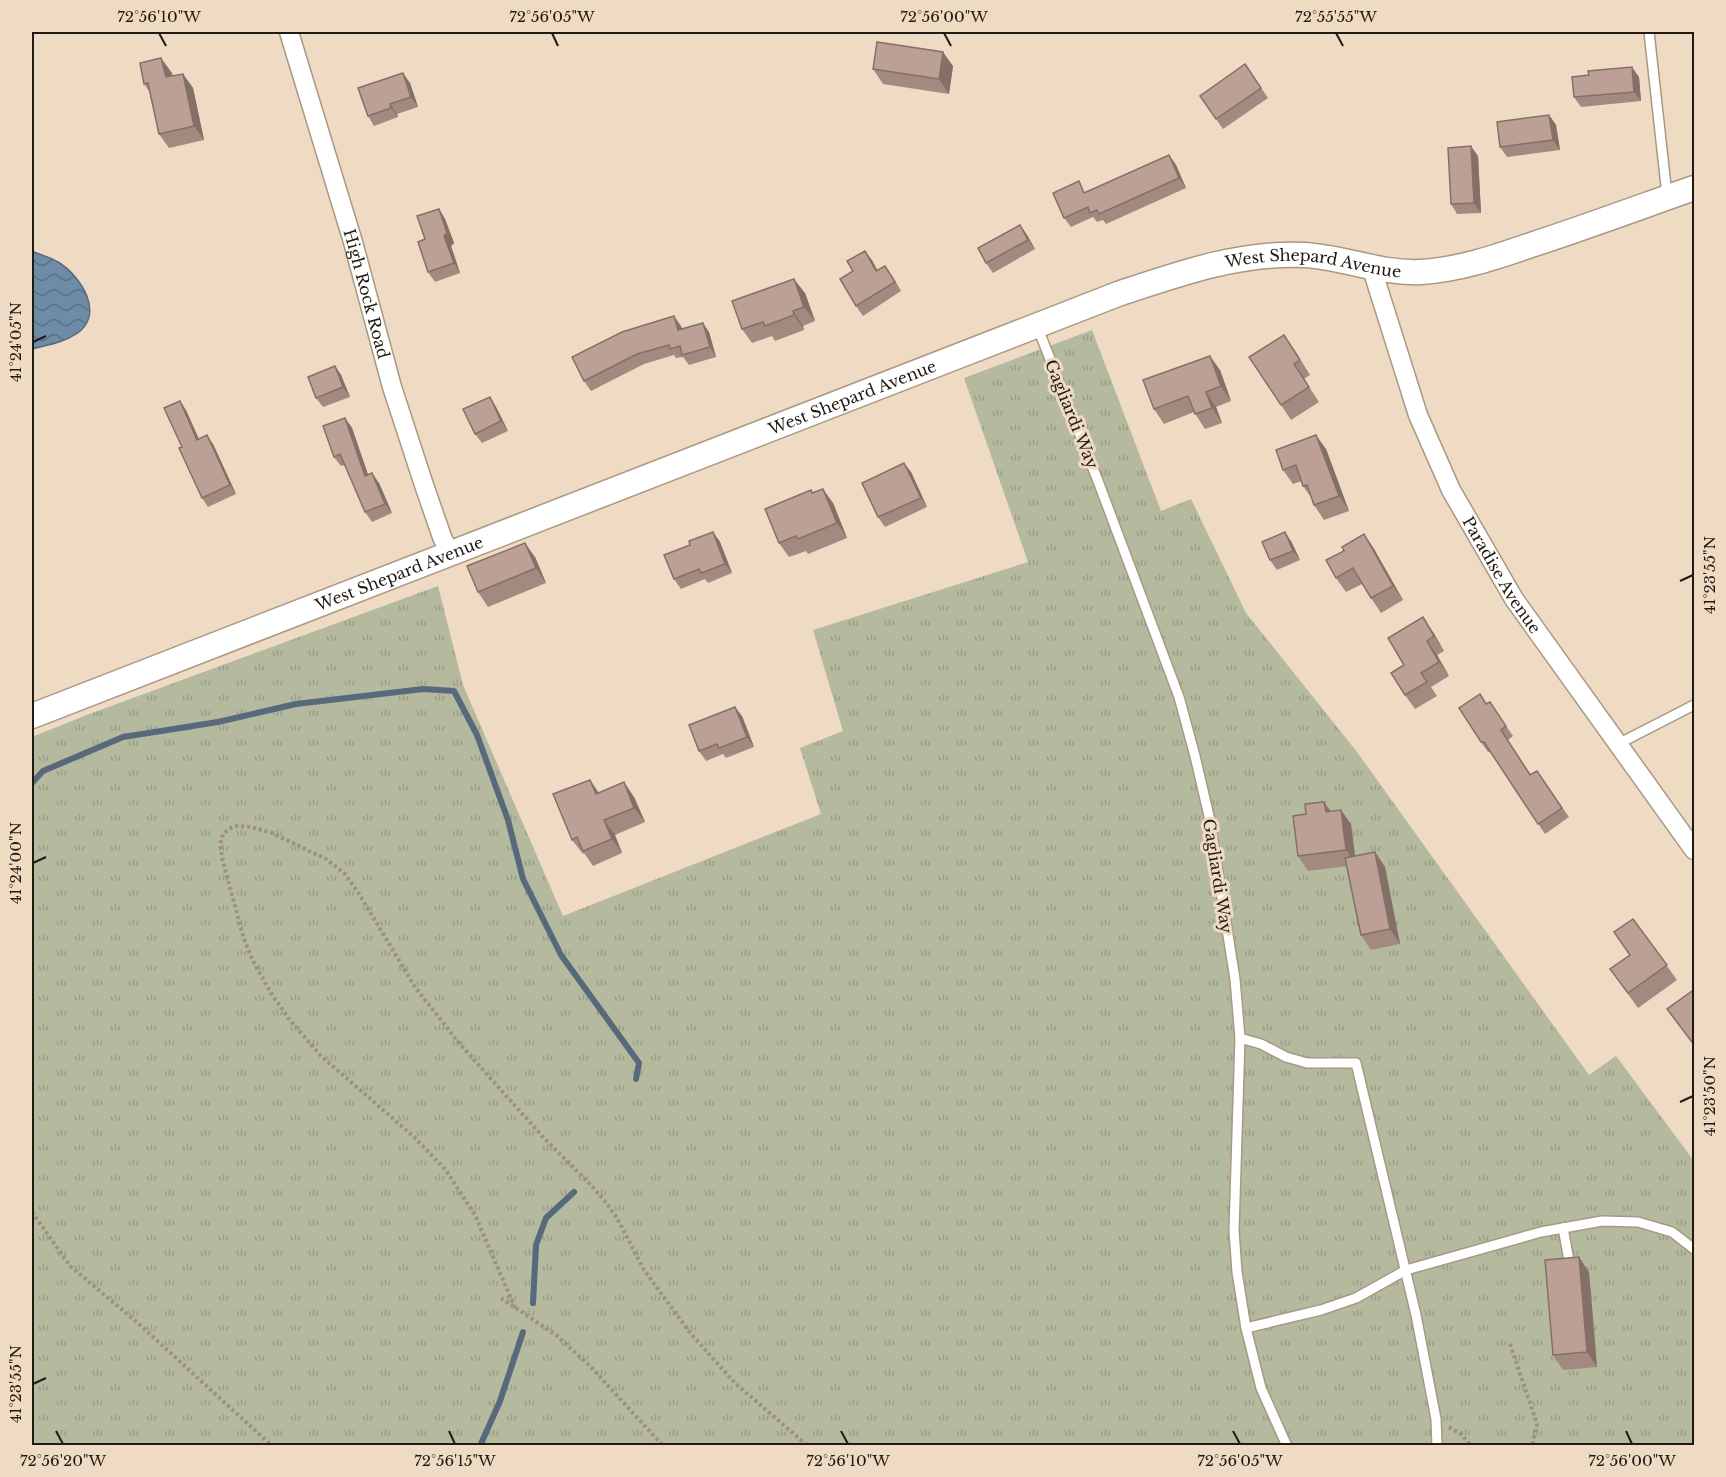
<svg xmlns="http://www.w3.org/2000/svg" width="1726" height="1477" viewBox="0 0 1726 1477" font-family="'Libre Baskerville',serif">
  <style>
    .grass { fill: url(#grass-tufts) }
    .water { fill: url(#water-waves); stroke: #57697a; stroke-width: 1.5 }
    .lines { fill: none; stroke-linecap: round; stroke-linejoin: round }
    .stream { stroke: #57697a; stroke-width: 6 }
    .lane-casing { stroke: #aa9883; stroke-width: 12 }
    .street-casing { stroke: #aa9883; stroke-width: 21 }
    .secondary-casing { stroke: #aa9883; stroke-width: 27 }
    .path { stroke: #9f8f7f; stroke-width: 4; stroke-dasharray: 3 3; stroke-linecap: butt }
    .lane { stroke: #fff; stroke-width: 9 }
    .street { stroke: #fff; stroke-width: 18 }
    .secondary { stroke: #fff; stroke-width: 24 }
    .wall { fill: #a28a80 }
    .shaded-wall { fill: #847068 }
    .building { fill: #bca095; stroke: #847068; stroke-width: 1.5 }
    .ticks { fill: none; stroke: #211a12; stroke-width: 2 }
    .labels { text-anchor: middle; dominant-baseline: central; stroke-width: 6; stroke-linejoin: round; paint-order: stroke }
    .street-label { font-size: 16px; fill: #211a12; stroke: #efdac4 }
    .neatline { fill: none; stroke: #211a12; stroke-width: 2 }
    .ticks-label { font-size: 15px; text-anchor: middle; fill: #211a12 }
  </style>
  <defs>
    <pattern id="grass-tufts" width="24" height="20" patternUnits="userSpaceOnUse" patternTransform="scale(1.5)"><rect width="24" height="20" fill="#b5b99e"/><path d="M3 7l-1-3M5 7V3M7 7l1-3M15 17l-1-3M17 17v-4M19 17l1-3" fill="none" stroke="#9b9e87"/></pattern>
    <pattern id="water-waves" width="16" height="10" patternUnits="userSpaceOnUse" patternTransform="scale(1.5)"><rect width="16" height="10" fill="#6e8ba7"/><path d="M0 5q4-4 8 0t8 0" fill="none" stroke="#5a7187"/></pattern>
  </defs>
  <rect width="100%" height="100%" fill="#efdac4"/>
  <!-- grass -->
  <polygon class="grass" points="1092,330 1161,511 1191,499 1246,613 1357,752 1589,1075 1616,1056 1694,1161 1694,1445 32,1446 32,737 84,716 438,586 463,685 563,916 821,814 800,748 843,731 813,630 1028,562 964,378"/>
  <!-- water -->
  <path class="water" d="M 32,251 C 40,255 50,257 58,262 C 81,276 106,315 76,334 C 63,343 47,345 32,349 Z"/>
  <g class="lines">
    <!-- stream -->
    <g class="stream">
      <polyline points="32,783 43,771 123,737 218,722 296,704 423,689 454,691 477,735 508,820 523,879 561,955 639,1063 636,1079"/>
      <polyline points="533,1303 536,1245 546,1218 574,1192"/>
      <polyline points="480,1446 500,1401 523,1332"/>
    </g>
    <!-- lane casing -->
    <g class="lane-casing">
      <g id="lane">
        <polyline points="1649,32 1667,195"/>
        <polyline points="1037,326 1098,481 1179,697 1195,756 1209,816 1235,979 1240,1038 1234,1231 1237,1272 1246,1328 1261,1388 1287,1446"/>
        <polyline points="1618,744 1694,705"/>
        <polyline points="1240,1038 1261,1044 1286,1057 1307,1063 1356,1063 1416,1315 1436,1419 1437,1446"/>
        <polyline points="1563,1228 1570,1266"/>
        <polyline points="1246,1328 1321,1310 1356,1298 1406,1270 1541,1232 1602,1221 1638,1222 1672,1232 1694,1249"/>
      </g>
    </g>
    <!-- street casing -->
    <g class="street-casing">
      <g id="street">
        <path id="s1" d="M 289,32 L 353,242 L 392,387 L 424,485 L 442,537 L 450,554"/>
        <path id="s2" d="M 1372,269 L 1418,415 L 1451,490 L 1514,599 L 1694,850"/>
      </g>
    </g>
    <!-- secondary casing -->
    <g class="secondary-casing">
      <g id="secondary">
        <path id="s3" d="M 32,716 L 1118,294 C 1178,274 1239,252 1304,255 C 1344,257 1380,274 1421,272 C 1458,270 1496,257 1531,245 C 1586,227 1640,207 1694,188"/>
      </g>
    </g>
    <!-- path -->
    <g class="path">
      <polyline points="32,1212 70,1266 139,1324 272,1446"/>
      <polyline points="501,1298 556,1335 591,1367 663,1446"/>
      <polyline points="515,1308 475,1215 445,1169 414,1137 320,1055 289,1019 271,993 253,961 244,939 223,862 220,844 223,834 229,829 237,826 251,827 272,833 326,859 345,874 358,892 415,987 459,1043 543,1137 592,1186 607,1204 617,1218 644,1270 691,1334 736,1384 808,1446"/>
      <polyline points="1510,1344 1537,1424 1532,1446"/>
      <polyline points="1449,1427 1461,1434 1471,1446"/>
    </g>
    <!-- lane -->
    <use href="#lane" class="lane"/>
    <!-- street -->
    <use href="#street" class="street"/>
    <!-- secondary -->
    <use href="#secondary" class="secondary"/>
  </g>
  <!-- wall -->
  <g class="wall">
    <polygon points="1245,64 1268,98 1223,129 1216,119"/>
    <polygon points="953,66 949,94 883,84 873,69"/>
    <polygon points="172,73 172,76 183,74 193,88 204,140 169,148 159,134 149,91 144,84"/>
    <polygon points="1639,77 1641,101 1581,107 1574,97"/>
    <polygon points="410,83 418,107 397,114 398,117 374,126 368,116"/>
    <polygon points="1549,115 1556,125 1560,150 1507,157 1500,147"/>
    <polygon points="1169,155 1176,165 1186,188 1106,224 1103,220 1097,222 1093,217 1071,227 1064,218"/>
    <polygon points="1478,156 1481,213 1457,214 1451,204"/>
    <polygon points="439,209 445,219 454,243 451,246 460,273 435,282 428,272 425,239"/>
    <polygon points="1020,225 1027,235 1035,249 993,273 986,263"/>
    <polygon points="865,251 877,270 892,276 901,291 863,316 856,306 853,271"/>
    <polygon points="805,293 815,321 803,326 804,330 775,341 772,336 752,343 742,329"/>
    <polygon points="681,326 682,329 709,332 716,357 689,365 683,357 676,358 674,355 644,364 591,391 584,381"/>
    <polygon points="1294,349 1310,375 1304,379 1319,402 1291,420 1281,405"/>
    <polygon points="335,366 341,375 350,397 323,407 316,398"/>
    <polygon points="1220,370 1231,401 1216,407 1222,423 1205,429 1194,412 1164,424 1154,409"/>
    <polygon points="490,397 496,407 508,431 482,443 475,434"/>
    <polygon points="186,410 198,439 213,444 236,494 208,507 202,498 182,447"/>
    <polygon points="345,418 352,428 368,475 379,483 392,513 372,522 365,512 345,465 341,466 334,457"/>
    <polygon points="1326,449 1349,511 1324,520 1314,505 1311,497 1303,486 1302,481 1293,484 1283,470"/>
    <polygon points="911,472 927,507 885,527 878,517"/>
    <polygon points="811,490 813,493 833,503 847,538 808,554 806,551 789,557 779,543"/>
    <polygon points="713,532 720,542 732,573 708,583 705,579 681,589 674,579 690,545"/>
    <polygon points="1364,534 1374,549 1403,600 1381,613 1371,598 1362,584 1346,592 1336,578 1344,551"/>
    <polygon points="1291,541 1300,560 1277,570 1270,560"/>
    <polygon points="535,557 546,583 488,607 478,592"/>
    <polygon points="1433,632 1444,651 1437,655 1449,676 1431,687 1437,696 1415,709 1405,695 1404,665"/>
    <polygon points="1490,702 1513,736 1508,740 1531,775 1537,771 1569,817 1545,834 1490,752 1488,752 1481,742 1487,704"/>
    <polygon points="742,716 754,747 726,758 723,754 706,761 699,751"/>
    <polygon points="590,780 599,793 634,797 645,822 615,835 622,853 593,866 584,853 583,854 572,840"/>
    <polygon points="1331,811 1351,824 1355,856 1375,852 1385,867 1400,944 1371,950 1361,935 1347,866 1308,871 1298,856"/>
    <polygon points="1633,919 1677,980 1638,1008 1610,969 1630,955"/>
    <polygon points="1589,1272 1597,1367 1563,1370 1553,1355"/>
  </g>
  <!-- shaded-wall -->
  <g class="shaded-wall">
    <polygon points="943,52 953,66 949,94 939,79"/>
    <polygon points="161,58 172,73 176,92 166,77"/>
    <polygon points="1632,67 1639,77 1641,101 1634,92"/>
    <polygon points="403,73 410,83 418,107 411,97"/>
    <polygon points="183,74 193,88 204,140 194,126"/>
    <polygon points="390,104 397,114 398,117 391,108"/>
    <polygon points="1549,115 1556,125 1560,150 1553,140"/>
    <polygon points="1471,146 1478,156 1481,213 1474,203"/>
    <polygon points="1169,155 1176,165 1186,188 1179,178"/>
    <polygon points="439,209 445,219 454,243 451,246 460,273 454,263 444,236"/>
    <polygon points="1020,225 1027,235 1035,249 1028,240"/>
    <polygon points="865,251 872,260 883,281 876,271"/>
    <polygon points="885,266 892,276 901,291 895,282"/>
    <polygon points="794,279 805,293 815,321 804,307"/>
    <polygon points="793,311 803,326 804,330 794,315"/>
    <polygon points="674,316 681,326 685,340 678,330"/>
    <polygon points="703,323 709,332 716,357 710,347"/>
    <polygon points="1210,356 1220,370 1231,401 1221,386"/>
    <polygon points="335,366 341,375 350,397 343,387"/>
    <polygon points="1206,392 1216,407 1222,423 1212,408"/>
    <polygon points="490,397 496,407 508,431 501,421"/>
    <polygon points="180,401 186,410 203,448 197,440"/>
    <polygon points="345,418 352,428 372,486 365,476"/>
    <polygon points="207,435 213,444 236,494 230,485"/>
    <polygon points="1316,435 1326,449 1349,511 1339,496"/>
    <polygon points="904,463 911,472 927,507 921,498"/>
    <polygon points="372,473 379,483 392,513 385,504"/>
    <polygon points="823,489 833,503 847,538 837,523"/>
    <polygon points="713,532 720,542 732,573 725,564"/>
    <polygon points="1285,532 1291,541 1300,560 1293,551"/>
    <polygon points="1364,534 1374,549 1403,600 1393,586"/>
    <polygon points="525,543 535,557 546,583 536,568"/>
    <polygon points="1423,617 1433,632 1444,651 1434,636"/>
    <polygon points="1427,641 1437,655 1449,676 1439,662"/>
    <polygon points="735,707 742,716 754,747 747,737"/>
    <polygon points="590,780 600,795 596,794"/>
    <polygon points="624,782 634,797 645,822 634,808"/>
    <polygon points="1324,802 1334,816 1326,812"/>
    <polygon points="1341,810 1351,824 1356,864 1346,850"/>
    <polygon points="604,820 615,835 622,853 612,839"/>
    <polygon points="1375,852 1385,867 1400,944 1390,929"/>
    <polygon points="1579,1257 1589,1272 1597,1367 1587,1352"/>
  </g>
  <!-- building -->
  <g class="building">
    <polygon points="877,42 943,52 939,79 873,69"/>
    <polygon points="161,58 166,77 183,74 194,126 159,134 148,83 144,84 140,63"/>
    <polygon points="1245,64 1261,88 1216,119 1200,96"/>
    <polygon points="1632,67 1634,92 1574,97 1572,77 1589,75 1588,71"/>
    <polygon points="403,73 411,97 390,104 391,108 368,116 358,88"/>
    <polygon points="1549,115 1553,140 1500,147 1497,122"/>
    <polygon points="1471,146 1474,203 1451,204 1448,148"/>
    <polygon points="1169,155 1179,178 1099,214 1097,210 1090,213 1088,207 1064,218 1053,193 1079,181 1084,193"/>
    <polygon points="439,209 447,233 444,236 454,263 428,272 418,242 425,239 417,216"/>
    <polygon points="1020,225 1028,240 986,263 978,248"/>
    <polygon points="865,251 876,271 885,266 895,282 856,306 840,279 853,271 847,261"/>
    <polygon points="794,279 804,307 793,311 794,315 765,326 763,322 742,329 732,301"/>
    <polygon points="674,316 678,330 703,323 710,347 682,355 680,346 670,349 669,345 637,354 584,381 572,357 622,332"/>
    <polygon points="1284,335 1300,360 1294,364 1309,387 1281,405 1249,357"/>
    <polygon points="1210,356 1221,386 1206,392 1212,408 1195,414 1188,396 1154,409 1143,380"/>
    <polygon points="335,366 343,387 316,398 308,377"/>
    <polygon points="490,397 501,421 475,434 463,409"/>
    <polygon points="180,401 197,440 207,435 230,485 202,498 179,448 182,447 164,408"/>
    <polygon points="345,418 365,476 372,473 385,504 365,512 340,454 334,457 323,426"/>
    <polygon points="1316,435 1339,496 1314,505 1307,485 1303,486 1296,465 1283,470 1276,450"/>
    <polygon points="904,463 921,498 878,517 862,483"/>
    <polygon points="823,489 837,523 798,539 796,536 779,543 765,509 811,490 812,493"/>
    <polygon points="713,532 725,564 701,573 699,569 674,579 664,555 690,545 689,541"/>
    <polygon points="1285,532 1293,551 1270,560 1262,542"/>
    <polygon points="1364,534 1393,586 1371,598 1353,568 1336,578 1326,560 1344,551 1342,547"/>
    <polygon points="525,543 536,568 478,592 467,566"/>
    <polygon points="1423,617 1434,636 1427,641 1439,662 1421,673 1427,682 1405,695 1391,673 1404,665 1388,638"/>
    <polygon points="1480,694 1486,704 1490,702 1506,726 1501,730 1530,775 1537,771 1562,808 1538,824 1484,742 1481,742 1459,708"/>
    <polygon points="735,707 747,737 719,748 717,744 699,751 689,725"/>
    <polygon points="590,780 596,794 624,782 634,808 604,820 612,839 583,851 577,837 572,840 553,794"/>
    <polygon points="1324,802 1326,812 1341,810 1346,850 1298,856 1293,816 1306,814 1305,804"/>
    <polygon points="1375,852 1390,929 1361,935 1345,858"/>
    <polygon points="1633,919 1667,965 1628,993 1610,969 1630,955 1614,932"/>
    <polygon points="1695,989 1695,1046 1667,1009"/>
    <polygon points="1579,1257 1587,1352 1553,1355 1545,1260"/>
  </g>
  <!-- ticks -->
  <path class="ticks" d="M 159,33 L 166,46M 552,33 L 558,46M 944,33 L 951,46M 1336,33 L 1343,46M 33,342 L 46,336M 1680,581 L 1693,575M 33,863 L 46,857M 1680,1102 L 1693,1096M 33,1384 L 46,1378M 56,1431 L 63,1444M 449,1431 L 455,1444M 841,1431 L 848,1444M 1233,1431 L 1240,1444M 1626,1431 L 1632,1444"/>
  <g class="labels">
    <!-- street labels -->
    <g class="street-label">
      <text stroke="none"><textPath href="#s3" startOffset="1366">West Shepard Avenue</textPath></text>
      <text stroke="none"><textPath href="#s1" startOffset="273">High Rock Road</textPath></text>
      <text stroke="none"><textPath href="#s3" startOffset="880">West Shepard Avenue</textPath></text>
      <text transform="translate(1072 414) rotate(68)">Gagliardi Way</text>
      <text stroke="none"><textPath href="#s3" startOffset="394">West Shepard Avenue</textPath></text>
      <text stroke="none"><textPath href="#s2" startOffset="334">Paradise Avenue</textPath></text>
      <text transform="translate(1218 876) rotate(81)">Gagliardi Way</text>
    </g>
  </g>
  <!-- border -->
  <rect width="1726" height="1477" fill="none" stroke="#efdac4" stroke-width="66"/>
  <rect x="33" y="33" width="1660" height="1411" class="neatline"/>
  <g class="ticks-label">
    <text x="159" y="22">72°56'10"W</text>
    <text x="552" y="22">72°56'05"W</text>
    <text x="944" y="22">72°56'00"W</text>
    <text x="1336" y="22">72°55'55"W</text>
    <text transform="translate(16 342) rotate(-90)" y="5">41°24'05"N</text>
    <text transform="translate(1710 575) rotate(-90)" y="5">41°23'55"N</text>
    <text transform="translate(16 863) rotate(-90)" y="5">41°24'00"N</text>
    <text transform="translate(1710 1096) rotate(-90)" y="5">41°23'50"N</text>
    <text transform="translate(16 1384) rotate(-90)" y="5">41°23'55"N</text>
    <text x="63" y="1466">72°56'20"W</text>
    <text x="455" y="1466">72°56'15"W</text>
    <text x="848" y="1466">72°56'10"W</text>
    <text x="1240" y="1466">72°56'05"W</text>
    <text x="1632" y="1466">72°56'00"W</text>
  </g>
</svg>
